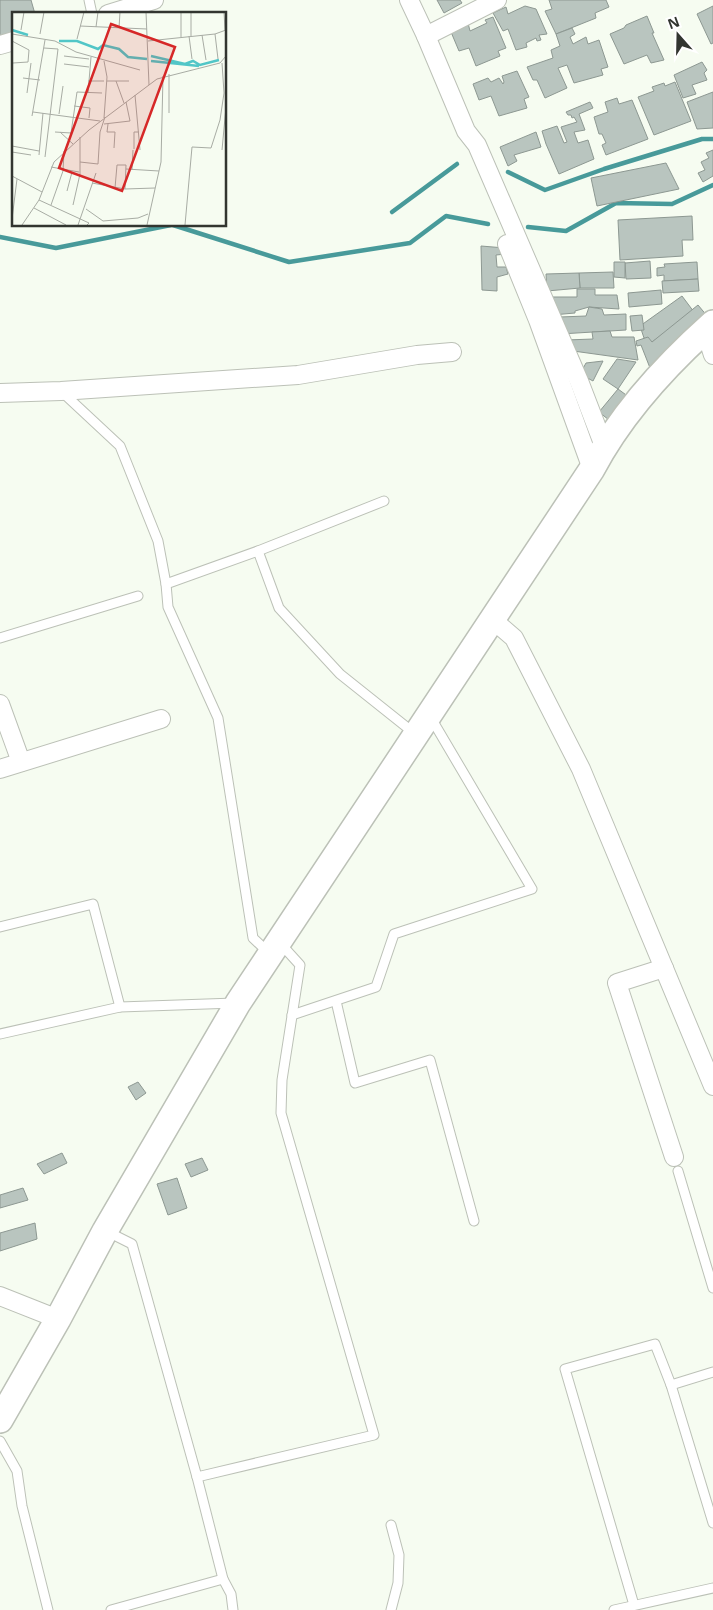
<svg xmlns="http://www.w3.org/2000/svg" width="713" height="1610" viewBox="0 0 713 1610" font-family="'Noto Sans',sans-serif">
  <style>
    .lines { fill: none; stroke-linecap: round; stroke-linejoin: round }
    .stream { stroke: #489a9a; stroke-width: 4.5 }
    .building { fill: #b9c5bf; stroke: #8d9892 }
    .service-casing { stroke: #bcc1b7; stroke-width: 11 }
    .minor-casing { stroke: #bcc1b7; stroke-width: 20 }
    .secondary-casing { stroke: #bcc1b7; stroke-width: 28 }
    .service { stroke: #fff; stroke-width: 9 }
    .minor { stroke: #fff; stroke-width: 18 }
    .secondary { stroke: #fff; stroke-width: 25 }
    .inset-river { fill: none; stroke: #51c6c7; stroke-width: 2.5 }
    .inset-road { fill: none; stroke: #a8aca4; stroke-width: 1 }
    .view { fill: #d62828; fill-opacity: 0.15; stroke: #d62828; stroke-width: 2.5 }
    .inset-edge { fill: none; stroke: #323530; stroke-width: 2.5 }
  </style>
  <rect width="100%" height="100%" fill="#f6fcf1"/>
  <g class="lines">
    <!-- stream -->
    <g class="stream">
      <polyline points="508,172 545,190 604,169 702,139 713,139"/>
      <polyline points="392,212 457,164"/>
      <polyline points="173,225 289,262 410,243 446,216 488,224"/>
      <polyline points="528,227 566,231 616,203 672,204 713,185"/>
      <polyline points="0,237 56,248 171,225"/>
    </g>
  </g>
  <!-- building -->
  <g class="building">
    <polygon points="0,0 31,0 35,14 14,14 14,32 0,36"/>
    <polygon points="437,0 460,0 462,3 444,13"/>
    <polygon points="549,0 606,0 609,7 595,13 596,18 556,34 545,11 552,9"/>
    <polygon points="525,6 536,9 547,34 539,35 541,40 537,41 536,38 526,43 527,47 516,50 508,29 503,31 493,13 506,7 508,14"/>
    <polygon points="713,6 713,43 711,44 697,14"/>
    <polygon points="647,16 654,33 652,33 664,60 651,63 647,55 624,64 610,34 624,28 626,25"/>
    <polygon points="493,17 506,48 498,51 500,56 476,66 469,48 459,51 451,32 468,23 470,31 487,23 485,20"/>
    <polygon points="572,28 575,34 570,37 573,44 586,37 588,44 599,40 608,67 601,69 603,75 574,83 567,65 558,68 567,88 545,98 537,80 533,80 527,67 553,58 551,50 560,46 556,34"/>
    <polygon points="702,62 707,70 704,73 707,80 692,85 696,94 683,98 674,75"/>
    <polygon points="517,71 529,97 524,99 527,108 499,116 491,96 479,100 473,84 488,78 491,82 499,78 503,84 504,82 502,76"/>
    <polygon points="675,82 691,121 654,135 638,97 654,91 652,87 664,83 665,86"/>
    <polygon points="713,92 713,128 697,129 687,102"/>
    <polygon points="617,98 619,104 632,100 648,139 606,155 602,145 606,143 602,134 599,134 594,117 608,112 605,102"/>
    <polygon points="590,102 593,108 579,114 585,130 574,132 578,143 588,140 594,159 559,174 546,144 542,131 557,126 564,143 567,142 561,127 577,122 574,117 572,118 571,115 568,115 566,112"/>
    <polygon points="536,132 541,147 514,155 517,161 508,166 500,147"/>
    <polygon points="713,150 713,176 703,182 698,173 705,170 701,162 709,158 706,153"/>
    <polygon points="666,163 679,189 597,206 591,178"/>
    <polygon points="692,216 693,240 682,240 683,256 620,260 618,220"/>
    <polygon points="481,246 505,248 506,254 496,255 497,267 506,267 508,274 497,277 497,291 482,290"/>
    <polygon points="650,261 651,278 626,279 625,263"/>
    <polygon points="614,262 625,262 625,278 614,277"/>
    <polygon points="697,262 698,279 664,281 664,275 657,276 657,268 665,267 664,264"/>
    <polygon points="613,272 614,288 580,288 579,273"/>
    <polygon points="579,273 580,288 547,291 546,274"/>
    <polygon points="698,279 699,291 663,293 662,281"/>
    <polygon points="577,289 595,289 595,295 617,295 619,309 589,307 575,311 575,313 552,315 551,297 577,297"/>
    <polygon points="661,290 662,304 629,307 628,293"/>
    <polygon points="682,296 694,312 652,342 644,338 640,326"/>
    <polygon points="698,305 713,323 652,373 641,345 637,346 636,341 648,337 652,342"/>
    <polygon points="589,307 602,309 604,315 626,314 626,330 560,334 560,317 586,316"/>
    <polygon points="642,315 644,330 632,331 630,316"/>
    <polygon points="610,331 612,337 634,337 638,360 566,350 566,340 593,339 592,332"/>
    <polygon points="617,359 636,362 618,389 603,379"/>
    <polygon points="603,361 593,381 580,374 586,363"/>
    <polygon points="618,389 633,400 614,424 599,412"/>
    <polygon points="138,1082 146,1093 136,1100 128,1087"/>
    <polygon points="62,1153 67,1163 44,1174 37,1164"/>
    <polygon points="202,1158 208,1170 191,1177 185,1164"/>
    <polygon points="177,1178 187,1208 168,1215 157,1184"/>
    <polygon points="23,1188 28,1200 0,1208 0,1195"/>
    <polygon points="35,1223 37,1239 0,1251 0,1233"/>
  </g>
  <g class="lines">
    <!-- service casing -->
    <g class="service-casing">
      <g id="service">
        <polyline points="89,0 92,14"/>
        <polyline points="61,391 120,446 158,541 166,584 168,607 218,718 253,938 270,954"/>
        <polyline points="258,551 279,608 340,674 414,733"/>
        <polyline points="166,584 258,551 384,501"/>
        <polyline points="0,638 138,596"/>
        <polyline points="0,927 93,904 120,1007"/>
        <polyline points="336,1001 355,1083 430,1060 474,1221"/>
        <polyline points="292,1015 376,987 394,934 532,889 431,718"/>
        <polyline points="0,1034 120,1007 235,1003"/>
        <polyline points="678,1171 713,1288"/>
        <polyline points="106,1231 132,1244 197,1477 223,1579 231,1594 233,1610"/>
        <polyline points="671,1385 713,1372"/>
        <polyline points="0,1441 17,1471 22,1506 48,1610"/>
        <polyline points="197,1477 374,1435 281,1113 282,1080 300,965 280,943"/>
        <polyline points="634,1605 565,1369 655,1344 671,1385 713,1523"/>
        <polyline points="111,1610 223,1579"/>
        <polyline points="391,1610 398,1583 399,1555 391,1525"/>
        <polyline points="614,1610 713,1588"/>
      </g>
    </g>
    <!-- minor casing -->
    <g class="minor-casing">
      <g id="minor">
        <polyline points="409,0 426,36 466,131 477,145 579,381 604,446"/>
        <polyline points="108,14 154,0"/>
        <polyline points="426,36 497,0"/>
        <polyline points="0,45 14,41"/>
        <polyline points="507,244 538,320 592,469"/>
        <polyline points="705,330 713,355"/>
        <polyline points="0,393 61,391 298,375 417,355 452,352"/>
        <polyline points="493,620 514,638 581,769 713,1086"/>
        <polyline points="0,704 21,762"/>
        <polyline points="0,769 161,719"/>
        <polyline points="664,968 617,983 674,1157"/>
        <polyline points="0,1296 58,1319"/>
      </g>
    </g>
    <!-- secondary casing -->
    <g class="secondary-casing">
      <path id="secondary" d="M 0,1420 L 58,1319 L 105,1231 L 238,1003 L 592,469 C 621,414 667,364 713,323"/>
    </g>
    <!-- service -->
    <use href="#service" class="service"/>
    <!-- minor -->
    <use href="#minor" class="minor"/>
    <!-- secondary -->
    <use href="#secondary" class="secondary"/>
  </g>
  <!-- overview -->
  <g transform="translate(12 12)">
    <rect width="214" height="214" fill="#f6fcf1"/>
    <path class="inset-river" d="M 0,18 L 16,23M 47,29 L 65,29 L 86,37 L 91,33 L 107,37 L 116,45 L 135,47M 139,44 L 173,52 L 181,49 L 188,53 L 207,48M 139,49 L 187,54"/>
    <path class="inset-road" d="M 134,0 L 137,73M 212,0 L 213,18M 68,14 L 135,17M 84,15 L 86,0M 107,16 L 108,0M 9,18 L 12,0M 0,22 L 43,29 L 64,40 L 128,58M 28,22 L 32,0M 203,22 L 206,47M 190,23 L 194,48M 177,24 L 180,47M 179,24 L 179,0M 169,25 L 169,0M 65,27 L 72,0M 0,29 L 17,38 L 16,50 L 1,51M 136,29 L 203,22 L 214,18M 32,36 L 46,37 L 33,145M 52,44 L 77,47M 92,49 L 95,65 L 92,106M 52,52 L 77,55M 157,62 L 157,101M 11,66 L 28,68M 76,69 L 92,69M 95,69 L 117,69M 104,69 L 112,91M 0,77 L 0,22M 15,81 L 19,51M 76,81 L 79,45M 123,83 L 128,138M 62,94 L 78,96 L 77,106M 21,100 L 88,109M 47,102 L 51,74M 20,104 L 33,28M 92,112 L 118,109 L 114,90M 96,112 L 95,120 L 103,120 L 102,136M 43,120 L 59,121 L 65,80 L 90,81M 48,120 L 61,132M 0,134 L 27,139M 122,137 L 122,120 L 127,120M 210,138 L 214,95M 0,140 L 19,143M 27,143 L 31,101M 68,150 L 86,152 L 88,120 L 93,105M 39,155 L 67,160M 114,157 L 147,159M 120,158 L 121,138M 0,164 L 30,180M 80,171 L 113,177 L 143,176M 103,176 L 105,153 L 114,153 L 113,177M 55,179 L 60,160M 27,188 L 77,211 L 75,213M 39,193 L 51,159 L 52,139M 61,193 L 68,162 L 68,125M 22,196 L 54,213M 74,197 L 91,209 L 126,206 L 136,202M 0,207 L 5,167M 10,213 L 27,188 L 42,150 L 77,118 L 145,67 L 208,51 L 214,44M 66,213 L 84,161M 135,213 L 149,150 L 151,64M 173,213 L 180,135 L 199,136 L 208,108 L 212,81 L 210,51"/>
    <path class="view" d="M 99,12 L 163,35 L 110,179 L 47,156 Z"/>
    <rect width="214" height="214" class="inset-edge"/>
  </g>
  <!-- north arrow -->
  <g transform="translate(678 35) rotate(340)" stroke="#ffffff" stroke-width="4" paint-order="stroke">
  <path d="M0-4L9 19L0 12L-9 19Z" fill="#323530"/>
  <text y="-8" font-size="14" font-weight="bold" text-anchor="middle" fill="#323530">N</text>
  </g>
</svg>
